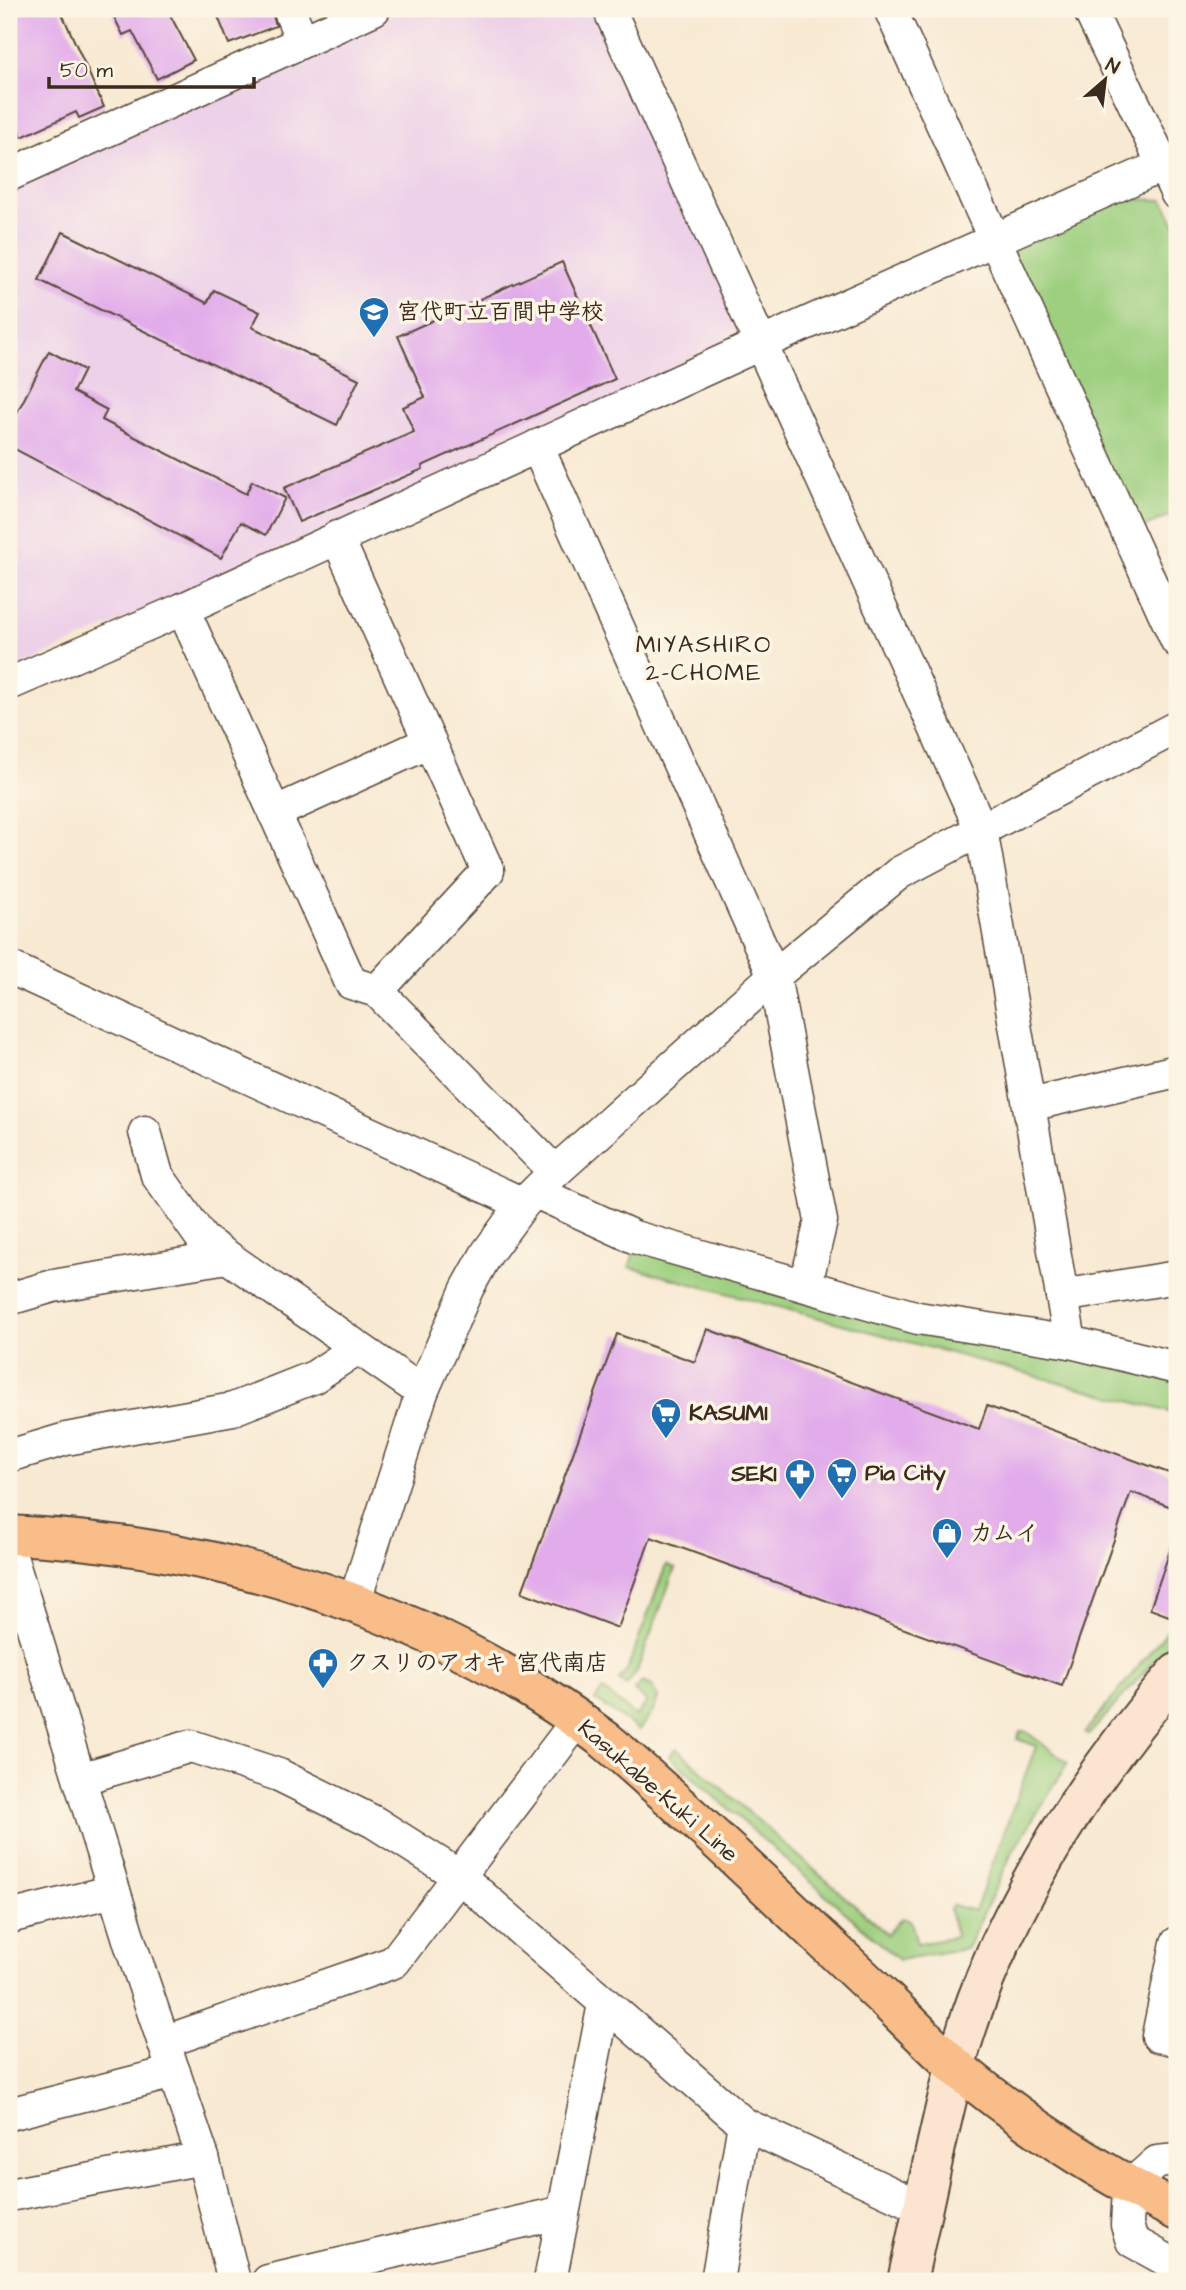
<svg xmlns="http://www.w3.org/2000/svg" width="1186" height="2290" viewBox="0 0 1186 2290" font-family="'Architects Daughter','Klee One',sans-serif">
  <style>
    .built { fill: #edd1e9 }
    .green { fill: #9dcf7f; stroke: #6c7c4e; stroke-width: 2 }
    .building { fill: #e2aceb }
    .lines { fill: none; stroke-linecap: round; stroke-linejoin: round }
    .street-casing { stroke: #574739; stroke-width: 35 }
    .secondary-casing { stroke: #574739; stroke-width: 42 }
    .primary-casing { stroke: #574739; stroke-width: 42 }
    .street { stroke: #fff; stroke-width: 32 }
    .secondary { stroke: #fce5d0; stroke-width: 38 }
    .primary { stroke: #f8bd89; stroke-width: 38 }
    .labels { text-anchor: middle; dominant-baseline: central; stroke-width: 7; stroke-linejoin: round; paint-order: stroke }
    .poi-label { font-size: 23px; font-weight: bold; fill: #3b2a1e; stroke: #fcf5e5; text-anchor: start }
    .street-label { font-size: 23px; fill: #3b2a1e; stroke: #fcf5e5 }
    .neighbourhood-label { font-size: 24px; letter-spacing: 2px; fill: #3b2a1e; stroke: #fcf5e5 }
  </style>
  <rect width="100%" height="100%" fill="#fcf5e5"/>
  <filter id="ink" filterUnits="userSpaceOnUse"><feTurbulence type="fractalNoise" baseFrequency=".0143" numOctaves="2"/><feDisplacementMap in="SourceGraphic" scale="14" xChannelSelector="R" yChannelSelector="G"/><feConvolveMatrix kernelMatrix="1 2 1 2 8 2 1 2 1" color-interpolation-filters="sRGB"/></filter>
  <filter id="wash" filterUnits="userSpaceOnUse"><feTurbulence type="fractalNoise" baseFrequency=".00686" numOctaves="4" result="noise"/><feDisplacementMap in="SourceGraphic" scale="28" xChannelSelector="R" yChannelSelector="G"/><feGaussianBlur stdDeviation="1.57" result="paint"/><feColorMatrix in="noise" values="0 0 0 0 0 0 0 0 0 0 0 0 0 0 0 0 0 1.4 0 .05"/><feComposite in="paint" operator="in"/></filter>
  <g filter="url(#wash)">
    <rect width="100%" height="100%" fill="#f8e9d2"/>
    <!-- built -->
    <polygon class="built" points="402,9 594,9 743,332 737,345 9,671 9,186"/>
    <!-- green -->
    <g class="green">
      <polygon points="1124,192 1130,199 1163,200 1177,228 1177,512 1134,532 1007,245"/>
      <polygon points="636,1248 1177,1381 1177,1414 629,1267"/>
      <polygon points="666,1565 675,1568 637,1671 626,1686 619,1680 628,1668"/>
      <polygon points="1177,1619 1177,1635 1089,1735 1085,1732"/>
      <polygon points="642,1682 652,1686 658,1697 653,1712 639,1730 595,1700 603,1690 636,1716 647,1702 634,1691"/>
      <polygon points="1025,1731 1068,1763 1012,1853 967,1948 899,1960 669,1756 676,1748 887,1934 902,1918 911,1921 917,1944 956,1937 950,1909 953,1905 975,1911 1036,1746 1017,1739 1020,1732"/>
    </g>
    <g id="blocks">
      <!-- building -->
      <g class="building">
        <polygon points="9,9 60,9 104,107 79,118 76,112 22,137 9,110"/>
        <polygon points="110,9 177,9 169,13 194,60 157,79 132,31 123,35"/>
        <polygon points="215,9 271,9 276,26 229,44"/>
        <polygon points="63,232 207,303 214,290 260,312 252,327 359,379 337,425 39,280"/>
        <polygon points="562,262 615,379 422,466 423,469 299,522 284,488 414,432 403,407 425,397 398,336"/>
        <polygon points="49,351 84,370 73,392 107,410 102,420 246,494 252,481 285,498 266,535 241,522 221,558 9,446 9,428"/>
        <polygon points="707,1329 979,1429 987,1406 1177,1476 1177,1509 1131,1492 1062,1686 651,1537 618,1628 522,1592 617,1334 695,1362"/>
        <polygon points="1174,1539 1177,1540 1177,1619 1150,1609"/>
      </g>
    </g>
  </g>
  <g filter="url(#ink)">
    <use href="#blocks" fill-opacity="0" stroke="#574739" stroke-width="2"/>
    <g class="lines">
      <!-- street casing -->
      <g class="street-casing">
        <g id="street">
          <polyline points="289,9 302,41"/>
          <polyline points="609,9 981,829 1070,1342"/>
          <polyline points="890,9 1177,641"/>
          <polyline points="1089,9 1177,194"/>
          <polyline points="9,175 374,9"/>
          <polyline points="537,446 774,976 821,1221 806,1284"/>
          <polyline points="337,537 488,871 377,991"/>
          <polyline points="183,609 351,983 377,991 555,1172"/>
          <polyline points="9,684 183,609 760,344 1177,159"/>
          <polyline points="274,813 430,742"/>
          <polyline points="9,967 523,1204"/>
          <polyline points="1030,1105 1177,1071"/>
          <polyline points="145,1132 157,1175 203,1240 422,1392"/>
          <polyline points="536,1192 634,1237 918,1318 1070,1342 1177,1368"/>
          <polyline points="1062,1296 1177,1277"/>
          <polyline points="9,1299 53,1286 227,1257"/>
          <polyline points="9,1456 66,1439 233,1409 314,1377 358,1348"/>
          <polyline points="9,1550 131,1946 203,2158 234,2281"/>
          <polyline points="354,1603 422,1392 467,1289 487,1253 523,1204 555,1172 774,976 899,873 1177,727"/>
          <polyline points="80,1779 191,1746 279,1775 374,1822 459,1876 744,2124 923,2208"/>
          <polyline points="9,1917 114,1891"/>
          <polyline points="1177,1943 1158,2036 1177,2040"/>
          <polyline points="164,2042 394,1962 577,1721"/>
          <polyline points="9,2114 174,2072"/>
          <polyline points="1177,2160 1157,2162 1129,2187 1127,2225 1132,2241 1177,2266"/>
          <polyline points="9,2195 203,2158"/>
          <polyline points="268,2281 563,2212"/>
          <polyline points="550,2281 604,2004"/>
          <polyline points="717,2281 744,2124"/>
        </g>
      </g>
      <!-- secondary casing -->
      <g class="secondary-casing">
        <path id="secondary" d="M 907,2281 C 923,2210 936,2139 955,2068 C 993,1925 1081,1784 1177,1673"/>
      </g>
      <!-- primary casing -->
      <g class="primary-casing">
        <path id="primary" d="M 9,1535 C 220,1544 435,1610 605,1740 C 628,1759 650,1780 673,1800 C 745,1865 815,1933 886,2000 C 909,2022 932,2046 956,2067 C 1023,2123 1099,2172 1177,2211"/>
      </g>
      <!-- street -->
      <use href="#street" class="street"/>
      <!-- secondary -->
      <use href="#secondary" class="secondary"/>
      <!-- primary -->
      <use href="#primary" class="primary"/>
    </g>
  </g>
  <!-- icons -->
  <defs>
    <g id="school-pin" transform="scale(1.575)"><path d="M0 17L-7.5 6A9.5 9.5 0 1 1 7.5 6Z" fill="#1f6fb2" stroke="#fcf5e5"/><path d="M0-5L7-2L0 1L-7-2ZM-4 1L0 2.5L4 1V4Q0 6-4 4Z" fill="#fff"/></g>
    <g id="supermarket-pin" transform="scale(1.575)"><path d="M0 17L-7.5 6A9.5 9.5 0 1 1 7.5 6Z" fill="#1f6fb2" stroke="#fcf5e5"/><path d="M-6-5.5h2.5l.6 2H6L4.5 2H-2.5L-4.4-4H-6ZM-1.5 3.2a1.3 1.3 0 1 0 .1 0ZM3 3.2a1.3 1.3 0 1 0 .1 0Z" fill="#fff"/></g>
    <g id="pharmacy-pin" transform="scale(1.575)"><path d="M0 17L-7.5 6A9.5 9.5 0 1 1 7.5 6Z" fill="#1f6fb2" stroke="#fcf5e5"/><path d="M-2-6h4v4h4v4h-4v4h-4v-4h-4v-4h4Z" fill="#fff"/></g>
    <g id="shop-pin" transform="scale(1.575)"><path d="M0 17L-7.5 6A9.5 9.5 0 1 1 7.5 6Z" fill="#1f6fb2" stroke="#fcf5e5"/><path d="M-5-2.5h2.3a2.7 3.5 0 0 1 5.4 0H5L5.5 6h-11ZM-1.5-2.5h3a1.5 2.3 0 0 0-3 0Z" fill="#fff"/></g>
  </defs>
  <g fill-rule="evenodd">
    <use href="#school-pin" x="374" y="312"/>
    <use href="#supermarket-pin" x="666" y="1413"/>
    <use href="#supermarket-pin" x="842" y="1473"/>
    <use href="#pharmacy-pin" x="800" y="1474"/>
    <use href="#shop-pin" x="947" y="1533"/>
    <use href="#pharmacy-pin" x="323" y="1663"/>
  </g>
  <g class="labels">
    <!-- poi labels -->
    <g class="poi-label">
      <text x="397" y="312">宮代町立百間中学校</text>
      <text x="689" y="1413">KASUMI</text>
      <text x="865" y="1473">Pia City</text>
      <text x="777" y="1474" text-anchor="end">SEKI</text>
      <text x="970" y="1533">カムイ</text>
      <text x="346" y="1663">クスリのアオキ 宮代南店</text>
    </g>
    <!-- street labels -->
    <g class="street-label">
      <text transform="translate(658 1791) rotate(41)">Kasukabe-Kuki Line</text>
    </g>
    <!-- neighbourhood labels -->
    <g class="neighbourhood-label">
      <text x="704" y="645">MIYASHIRO<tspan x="704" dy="28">2-CHOME</tspan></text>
    </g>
  </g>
  <!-- margin -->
  <rect width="1186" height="2290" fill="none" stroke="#fcf5e5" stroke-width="35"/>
  <!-- north arrow -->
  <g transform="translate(1105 80) rotate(28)" stroke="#fcf5e5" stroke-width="5" paint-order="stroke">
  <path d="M0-5L12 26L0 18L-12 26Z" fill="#3b2a1e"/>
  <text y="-10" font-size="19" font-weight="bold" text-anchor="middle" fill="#3b2a1e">N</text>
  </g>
  <!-- scale -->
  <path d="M49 77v10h205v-10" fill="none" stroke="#3b2a1e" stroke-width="3.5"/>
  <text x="60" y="77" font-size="21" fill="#3b2a1e" stroke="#fcf5e5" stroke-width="5" paint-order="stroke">50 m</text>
</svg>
